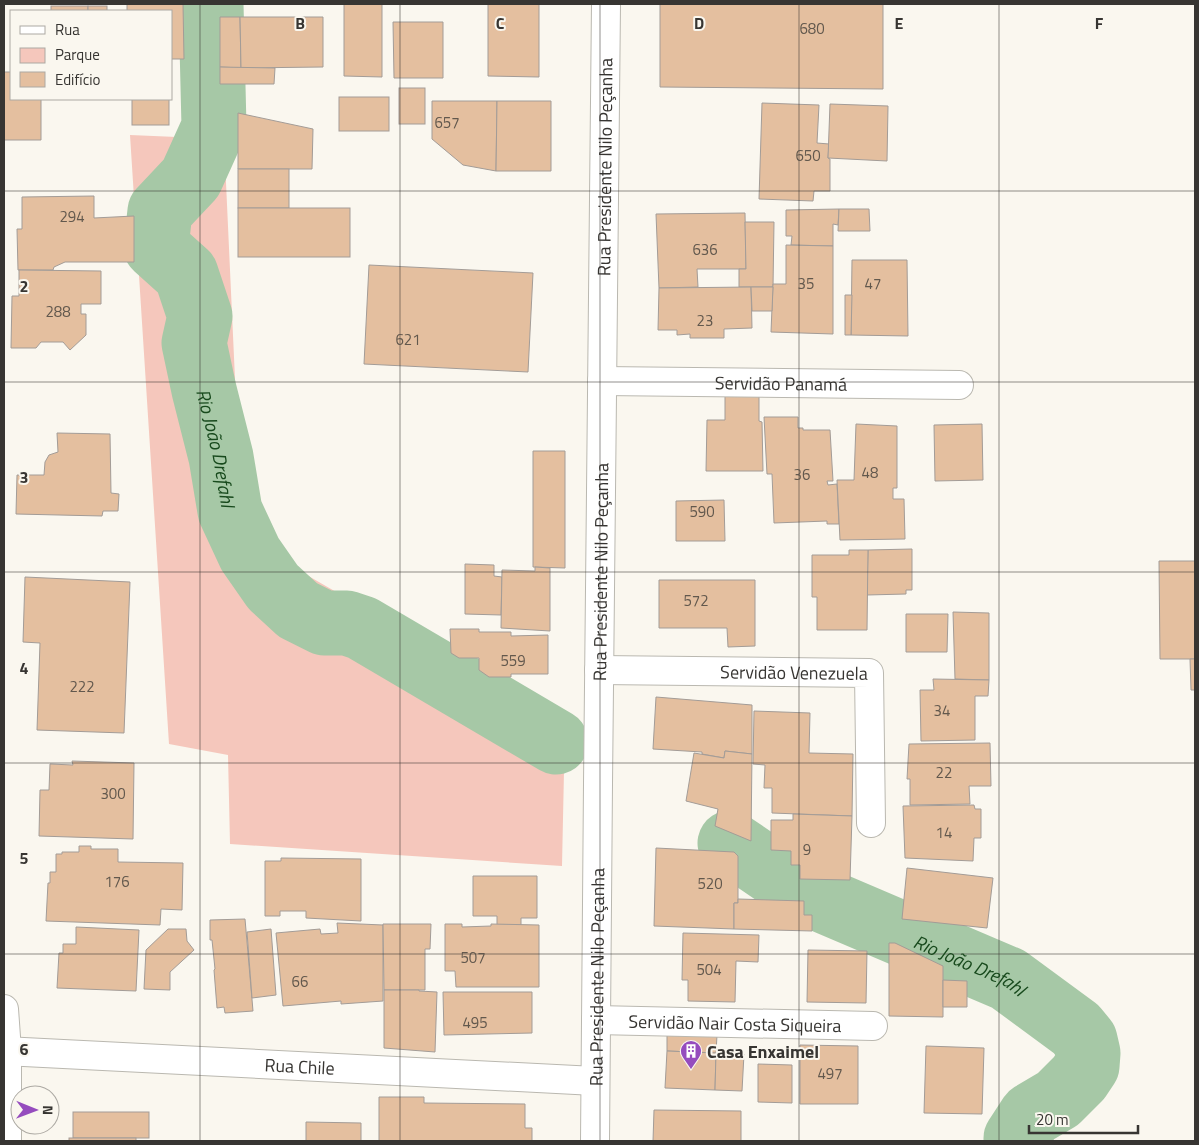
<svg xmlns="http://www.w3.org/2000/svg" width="1199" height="1145" viewBox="0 0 1199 1145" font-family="'Titillium Web',sans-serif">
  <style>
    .green { fill: #f5c7bc }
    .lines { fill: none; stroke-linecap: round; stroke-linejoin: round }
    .river { stroke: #a6c8a6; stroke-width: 65 }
    .building { fill: #e4bf9f; stroke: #a39c97 }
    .minor-casing { stroke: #bab8b0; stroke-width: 30 }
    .tertiary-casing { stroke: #bab8b0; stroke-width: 30 }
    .minor { stroke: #fff; stroke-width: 28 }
    .tertiary { stroke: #fff; stroke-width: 28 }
    .grid { fill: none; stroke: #373532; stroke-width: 1; stroke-opacity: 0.55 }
    .labels { text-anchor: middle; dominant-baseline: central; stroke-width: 4; stroke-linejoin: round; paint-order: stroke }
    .number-label { font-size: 15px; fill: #62584d }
    .street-label { font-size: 18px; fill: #373532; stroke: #faf7ef }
    .poi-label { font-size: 18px; font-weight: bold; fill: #373532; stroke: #faf7ef; text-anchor: start }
    .water-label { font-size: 19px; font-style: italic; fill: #184a1d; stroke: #faf7ef }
    .grid-label { font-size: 16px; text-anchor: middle; font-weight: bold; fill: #373532; stroke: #faf7ef; stroke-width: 4; stroke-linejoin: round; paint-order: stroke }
  </style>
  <rect width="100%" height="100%" fill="#faf7ef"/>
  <!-- green -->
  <path class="green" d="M 130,135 L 224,139 L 240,488 C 244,506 251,532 264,546 C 268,551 274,555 279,559 L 565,724 L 562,866 L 230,844 L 228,755 L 169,744 Z"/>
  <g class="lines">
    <!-- river -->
    <g class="river">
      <path id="s1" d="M 211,4 L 214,127 L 191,178 L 160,211 L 156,247 L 186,274 L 200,316 L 194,343 L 204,390 L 221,457 L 230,511 L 250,554 L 273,587 L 298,610 L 324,623 L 347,623 L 362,628 L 556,742"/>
      <path id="s2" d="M 730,843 L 799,890 L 1008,979 L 1076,1029 L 1085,1040 L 1088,1053 L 1087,1066 L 1079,1078 L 1058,1099 L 1031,1115 L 1016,1138 L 1016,1141"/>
    </g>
  </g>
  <!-- building -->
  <g class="building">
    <polygon points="127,4 183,4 184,59 171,59 171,11 127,11"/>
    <polygon points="344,4 382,4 382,77 344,76"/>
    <polygon points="488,4 539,4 539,77 488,76"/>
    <polygon points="660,4 883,4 883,89 660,87"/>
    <rect x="51" y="6" width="37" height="5"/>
    <rect x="88" y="6" width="19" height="5"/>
    <polygon points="220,17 240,17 241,68 220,67"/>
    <polygon points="240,17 323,17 323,67 241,68"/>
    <polygon points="393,22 443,22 443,78 394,78"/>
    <polygon points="220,67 275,68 274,84 220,84"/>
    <polygon points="4,72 11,72 11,99 41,99 41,140 4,140"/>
    <rect x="399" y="88" width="26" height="36"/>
    <rect x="339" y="97" width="50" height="34"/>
    <rect x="132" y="99" width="37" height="26"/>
    <polygon points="432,101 497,101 496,171 463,165 432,139"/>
    <polygon points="497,101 551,101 551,171 496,171"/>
    <polygon points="762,103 819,105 817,143 829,144 828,158 830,159 830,191 814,191 813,201 759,199"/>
    <polygon points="830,104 888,106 887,161 828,158"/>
    <polygon points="238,113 313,129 312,169 238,169"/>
    <rect x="238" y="169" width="51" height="39"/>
    <polygon points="94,196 94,218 134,216 134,262 65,262 54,267 53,270 18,270 17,229 22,229 22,197"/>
    <rect x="238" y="208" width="112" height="49"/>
    <polygon points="839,209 838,225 833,224 833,246 791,245 792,236 786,236 786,210"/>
    <polygon points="839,209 869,209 870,231 838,231"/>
    <polygon points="745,213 746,269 697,269 698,287 659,288 656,214"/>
    <polygon points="745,222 774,222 773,287 739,287 739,269 746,269"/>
    <polygon points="786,245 833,246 833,334 771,332 773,284 786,284"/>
    <polygon points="852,260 907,260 908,336 851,335"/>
    <polygon points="369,265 533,273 528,372 364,364"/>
    <polygon points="19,270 101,271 101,304 81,304 81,314 86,314 86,335 70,350 63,342 41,342 36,348 11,348 12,296 19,296"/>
    <polygon points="751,287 752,328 724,329 724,338 690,338 690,334 677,335 677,330 658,330 659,288"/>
    <polygon points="751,287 773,287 772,311 752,311"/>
    <polygon points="845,295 852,295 851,335 845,335"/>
    <polygon points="725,395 759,396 759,421 762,422 763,471 706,471 707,420 725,420"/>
    <polygon points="764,417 798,417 798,428 803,428 803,430 830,430 833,481 827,481 828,485 837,484 839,524 827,524 827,521 774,523 772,474 767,474"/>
    <polygon points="856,424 897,426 897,488 893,488 893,499 904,499 905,539 840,540 837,480 854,480"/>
    <polygon points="982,424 983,480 935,481 934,425"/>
    <polygon points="57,433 110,434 111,493 119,494 118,511 103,511 102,516 16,514 17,475 44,475 45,462 49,455 58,452"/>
    <polygon points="533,451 565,451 565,568 533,567"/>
    <polygon points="724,500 725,541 676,541 676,501"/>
    <polygon points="912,549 912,590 906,590 906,594 867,595 868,550"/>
    <polygon points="849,550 868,550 867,630 817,630 817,597 812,597 812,555 849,555"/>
    <polygon points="1159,561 1195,561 1195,659 1160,659"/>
    <polygon points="465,564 494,565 494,576 502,577 501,615 465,614"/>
    <polygon points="535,567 550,568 550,631 501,628 502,570 535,571"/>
    <polygon points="25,577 130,582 124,733 37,730 40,643 23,642"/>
    <polygon points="659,580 755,580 755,646 728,647 727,628 659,628"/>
    <polygon points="953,612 989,613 989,680 955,679"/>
    <polygon points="906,614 948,614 947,652 906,652"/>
    <polygon points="450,629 479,629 479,632 511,632 511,636 548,635 548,674 511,674 511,677 489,677 479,670 479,658 459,658 451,653"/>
    <polygon points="1190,659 1195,659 1195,690 1191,690"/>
    <polygon points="933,679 989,680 988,696 975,696 975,740 921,741 920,690 934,690"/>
    <polygon points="656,697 752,705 752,754 725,751 724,758 702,754 702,752 653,749"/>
    <polygon points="754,711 810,713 809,753 853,754 852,816 772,813 772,788 764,788 765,765 753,764"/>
    <polygon points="990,743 991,786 969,786 970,804 910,805 910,779 907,779 909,744"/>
    <polygon points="725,751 752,754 751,841 715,826 718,809 686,801 694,753 724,758"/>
    <polygon points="72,761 134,763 133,839 39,836 40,790 49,790 50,764 73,765"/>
    <polygon points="974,805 975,809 981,809 981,838 974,838 973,861 905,858 903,806"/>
    <polygon points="793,814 852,816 850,880 800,879 800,865 791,865 791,851 771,850 771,820 793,820"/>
    <polygon points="79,846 91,846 91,849 118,849 118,862 183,863 182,910 161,909 160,925 46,921 48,883 50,883 50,872 56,872 56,854 62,854 62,852 79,852"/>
    <polygon points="656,848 734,852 738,856 738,903 734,903 734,929 654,926"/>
    <polygon points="281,858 361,859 361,921 306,918 306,911 280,911 280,916 265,916 265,861 281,861"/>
    <polygon points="907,868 993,878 987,928 902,919"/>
    <polygon points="473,876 537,876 537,918 521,918 521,925 497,925 497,916 473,916"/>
    <polygon points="738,899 804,901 804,915 812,915 812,931 734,929 734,903 738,903"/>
    <polygon points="245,919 253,1011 225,1013 224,1007 217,1008 214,970 215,969 212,940 210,940 210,920"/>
    <polygon points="337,923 383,925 383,1001 341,1004 341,1001 283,1006 276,933 320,929 321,934 338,933"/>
    <polygon points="383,924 431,924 430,949 425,949 425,990 384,990"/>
    <polygon points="445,924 462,924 462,927 491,926 491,924 539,925 539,987 456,987 455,971 445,971"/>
    <polygon points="76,927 139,930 136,991 57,988 59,953 63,953 63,944 76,944"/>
    <polygon points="168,929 186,929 187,941 194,950 170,972 170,990 144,989 146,950"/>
    <polygon points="271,929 276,995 252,998 247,932"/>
    <polygon points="683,933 759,935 758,962 736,961 735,1002 688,1001 688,980 682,980"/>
    <polygon points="889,943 895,943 943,966 943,1017 889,1016"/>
    <polygon points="808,950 867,951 866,1003 807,1002"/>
    <polygon points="943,980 967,981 967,1007 943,1007"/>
    <polygon points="384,990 419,990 419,991 437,992 435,1052 384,1048"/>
    <polygon points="443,992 532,992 532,1033 444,1035"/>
    <polygon points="667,1034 717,1035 716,1053 667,1051"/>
    <polygon points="800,1045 858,1046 858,1104 800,1104"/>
    <polygon points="926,1046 984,1048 982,1114 924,1113"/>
    <polygon points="667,1051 716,1053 715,1090 665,1088"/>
    <polygon points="716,1053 744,1054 742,1091 715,1090"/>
    <polygon points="758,1064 792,1065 792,1103 758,1102"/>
    <polygon points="379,1097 424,1097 424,1103 525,1104 525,1128 532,1128 532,1141 379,1141"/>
    <polygon points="654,1110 741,1111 741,1141 653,1141"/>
    <rect x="73" y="1112" width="76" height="26"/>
    <polygon points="306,1122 361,1123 361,1141 306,1141"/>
    <rect x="69" y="1138" width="67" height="3"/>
  </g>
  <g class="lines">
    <!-- minor casing -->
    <g class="minor-casing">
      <g id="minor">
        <path id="s3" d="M 602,381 L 959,385"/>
        <path id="s4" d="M 599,670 L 869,673 L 871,823"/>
        <polyline points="4,1009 7,1051 7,1141"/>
        <path id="s5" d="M 596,1020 L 873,1026"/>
        <path id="s6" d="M 4,1051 L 595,1081"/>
      </g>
    </g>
    <!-- tertiary casing -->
    <g class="tertiary-casing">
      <g id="tertiary">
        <path id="s7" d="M 595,1141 L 598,784 L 606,4"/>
      </g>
    </g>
    <!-- minor -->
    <use href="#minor" class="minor"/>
    <!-- tertiary -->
    <use href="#tertiary" class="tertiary"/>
  </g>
  <!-- grid -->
  <path class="grid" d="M 200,4 L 200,1141M 400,4 L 400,1141M 600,4 L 600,1141M 799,4 L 799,1141M 999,4 L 999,1141M 4,191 L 1195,191M 4,382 L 1195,382M 4,572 L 1195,572M 4,763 L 1195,763M 4,954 L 1195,954"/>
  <!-- icons -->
  <defs>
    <g id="building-pin" transform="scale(1.125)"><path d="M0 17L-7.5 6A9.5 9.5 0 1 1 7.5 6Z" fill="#954cbe" stroke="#faf7ef"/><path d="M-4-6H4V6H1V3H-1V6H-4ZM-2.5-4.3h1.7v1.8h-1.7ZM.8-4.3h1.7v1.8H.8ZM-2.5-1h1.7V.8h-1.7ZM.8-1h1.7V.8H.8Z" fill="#fff"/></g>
  </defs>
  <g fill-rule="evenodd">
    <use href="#building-pin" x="691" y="1051"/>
  </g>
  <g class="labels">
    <!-- number labels -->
    <g class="number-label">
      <text x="812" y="28">680</text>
      <text x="447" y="122">657</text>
      <text x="808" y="155">650</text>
      <text x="72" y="216">294</text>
      <text x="705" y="249">636</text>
      <text x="806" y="283">35</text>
      <text x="873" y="283">47</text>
      <text x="58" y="311">288</text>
      <text x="705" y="320">23</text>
      <text x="408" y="339">621</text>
      <text x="870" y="472">48</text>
      <text x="802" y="474">36</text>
      <text x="702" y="511">590</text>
      <text x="696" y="600">572</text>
      <text x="513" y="660">559</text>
      <text x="82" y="686">222</text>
      <text x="942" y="710">34</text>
      <text x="944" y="772">22</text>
      <text x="113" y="793">300</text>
      <text x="944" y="832">14</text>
      <text x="807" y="849">9</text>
      <text x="117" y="881">176</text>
      <text x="710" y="883">520</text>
      <text x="473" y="957">507</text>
      <text x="709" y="969">504</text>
      <text x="300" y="981">66</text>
      <text x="475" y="1022">495</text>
      <text x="830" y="1073">497</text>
    </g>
    <!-- street labels -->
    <g class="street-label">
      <text stroke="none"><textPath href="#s7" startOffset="974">Rua Presidente Nilo Peçanha</textPath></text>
      <text stroke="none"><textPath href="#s3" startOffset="179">Servidão Panamá</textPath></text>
      <text stroke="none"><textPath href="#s7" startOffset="569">Rua Presidente Nilo Peçanha</textPath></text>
      <text stroke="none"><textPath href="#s4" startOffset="195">Servidão Venezuela</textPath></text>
      <text stroke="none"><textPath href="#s7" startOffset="164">Rua Presidente Nilo Peçanha</textPath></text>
      <text stroke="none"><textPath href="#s5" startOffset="139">Servidão Nair Costa Siqueira</textPath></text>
      <text stroke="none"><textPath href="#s6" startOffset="296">Rua Chile</textPath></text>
    </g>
    <!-- poi labels -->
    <g class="poi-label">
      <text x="707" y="1051">Casa Enxaimel</text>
    </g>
    <!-- water labels -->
    <g class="water-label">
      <text stroke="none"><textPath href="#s1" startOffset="480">Rio João Drefahl</textPath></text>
      <text stroke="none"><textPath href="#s2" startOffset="270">Rio João Drefahl</textPath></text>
    </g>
  </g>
  <g class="grid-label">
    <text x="300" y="29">B</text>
    <text x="500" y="29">C</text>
    <text x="699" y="29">D</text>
    <text x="899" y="29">E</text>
    <text x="1099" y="29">F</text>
    <text x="24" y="292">2</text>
    <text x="24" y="483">3</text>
    <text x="24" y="674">4</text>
    <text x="24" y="864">5</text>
    <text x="24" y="1055">6</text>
  </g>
  <!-- border -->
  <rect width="1199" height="1145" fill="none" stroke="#373532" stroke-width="10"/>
  <!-- legend -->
  <rect x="10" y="10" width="162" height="90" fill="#faf7ef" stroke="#aca9a3"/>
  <rect x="20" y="26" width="25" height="8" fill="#ffffff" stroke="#aca9a3"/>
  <text x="55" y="35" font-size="15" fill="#373532">Rua</text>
  <rect x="20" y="48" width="25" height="15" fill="#f5c7bc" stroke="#aca9a3"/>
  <text x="55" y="60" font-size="15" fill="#373532">Parque</text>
  <rect x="20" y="72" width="25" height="15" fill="#e4bf9f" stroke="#aca9a3"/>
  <text x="55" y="85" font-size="15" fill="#373532">Edifício</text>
  <!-- north arrow -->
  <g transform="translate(35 1110) rotate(91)"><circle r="24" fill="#faf7ef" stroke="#aca9a3"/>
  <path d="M0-4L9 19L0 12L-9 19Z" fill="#954cbe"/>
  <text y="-8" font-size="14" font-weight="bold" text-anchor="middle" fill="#373532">N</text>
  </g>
  <!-- scale -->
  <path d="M1029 1125v8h109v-8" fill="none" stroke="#373532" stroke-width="2.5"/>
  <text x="1036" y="1125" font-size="15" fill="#373532" stroke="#faf7ef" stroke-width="4" paint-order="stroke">20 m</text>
</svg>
